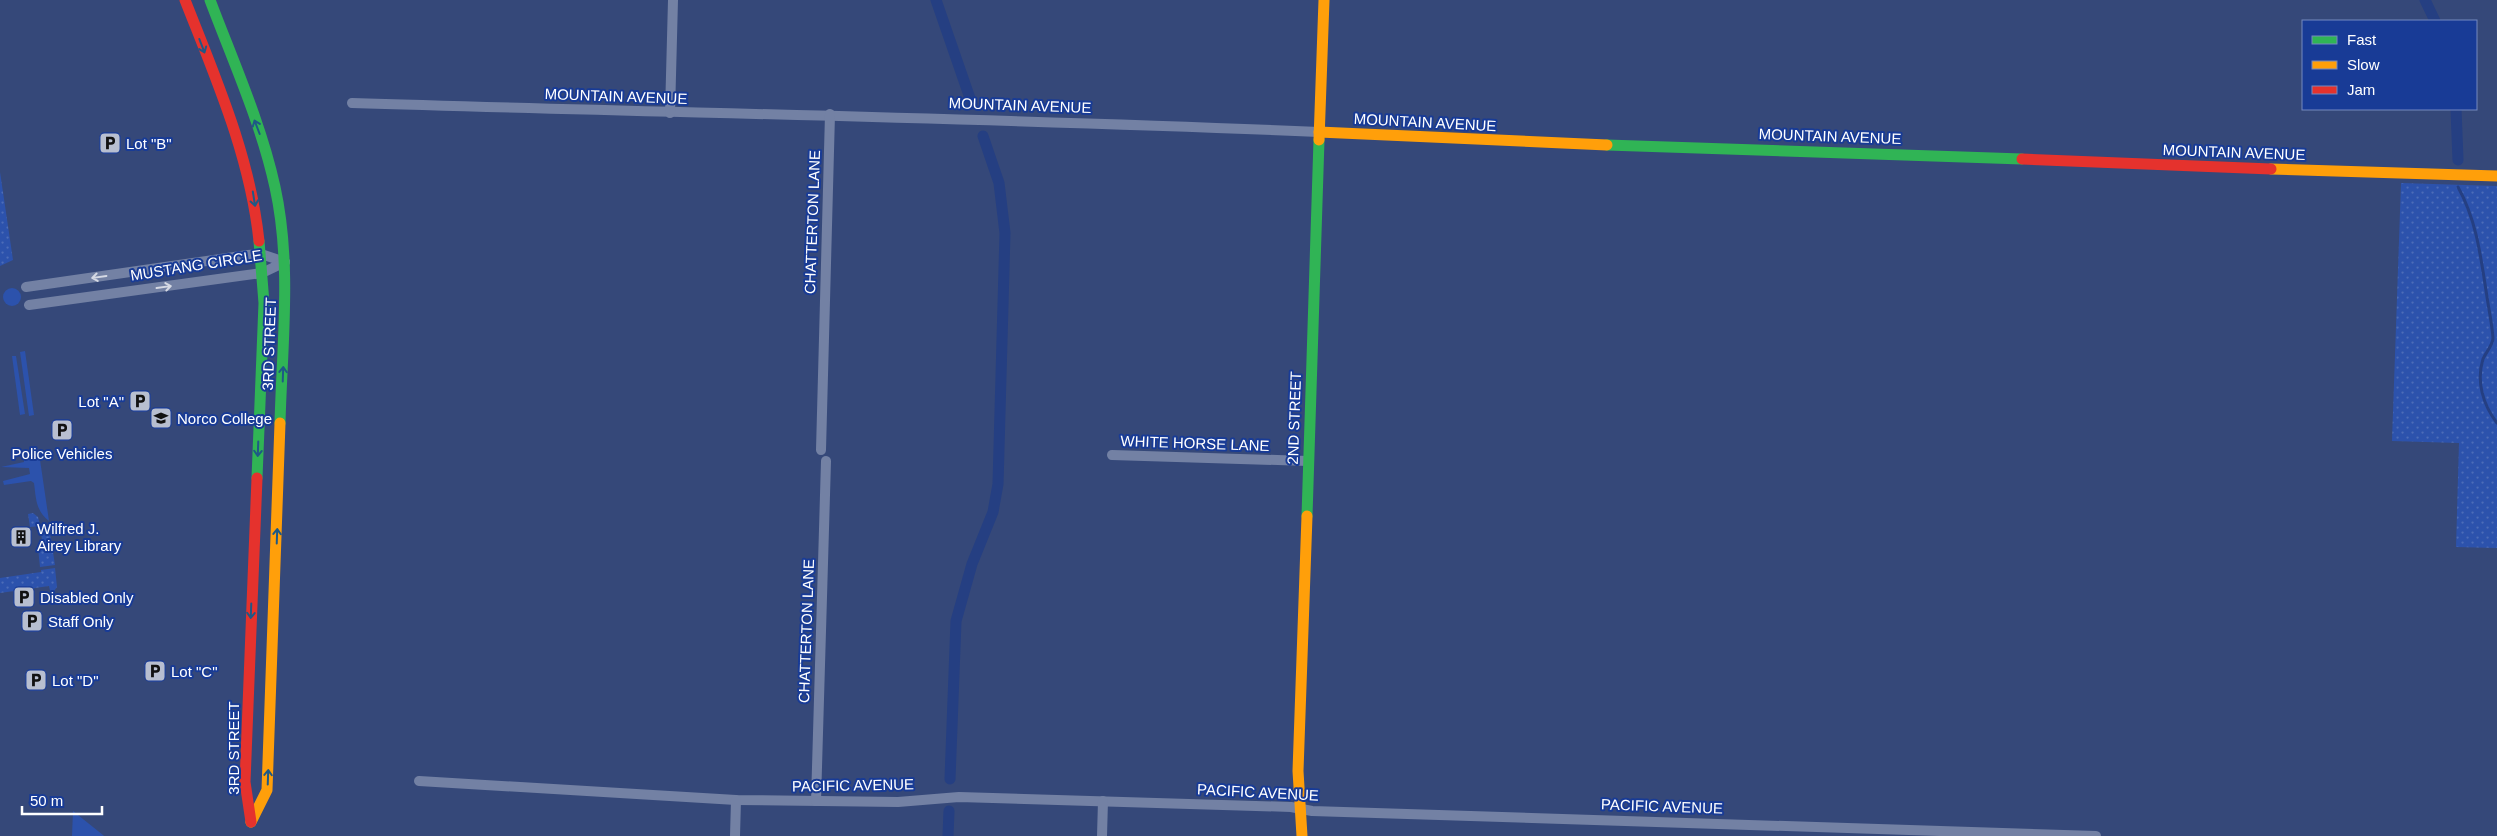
<svg xmlns="http://www.w3.org/2000/svg" width="2497" height="836" viewBox="0 0 2497 836" font-family="Arial,sans-serif">
  <style>
    .grass { fill: url(#grass-dots) }
    .garden { fill: #2c52ac }
    .lines { fill: none; stroke-linecap: round; stroke-linejoin: round }
    .stream { stroke: #253f82; stroke-width: 3 }
    .canal { stroke: #253f82; stroke-width: 11 }
    .street { stroke: #7381a4; stroke-width: 10 }
    .fast { stroke: #30b455; stroke-width: 11 }
    .slow { stroke: #ff9f0a; stroke-width: 11 }
    .jam { stroke: #e5322d; stroke-width: 11 }
    .oneway { stroke: #1e5986 }
    .oneway2 { stroke: #d5d9e4 }
    .labels { text-anchor: middle; dominant-baseline: central; stroke-width: 4; stroke-linejoin: round; paint-order: stroke }
    .street-label { font-size: 15px; fill: #fff; stroke: #183b96 }
    .poi-label { font-size: 15px; fill: #fff; stroke: #183b96; text-anchor: start }
  </style>
  <defs>
    <pattern id="grass-dots" width="8" height="8" patternUnits="userSpaceOnUse" patternTransform="scale(1.25)"><rect width="8" height="8" fill="#2c52ac"/><path d="M2 2h.1M6 6h.1" fill="none" stroke="#4c6cb8" stroke-width="1.8" stroke-linecap="round"/></pattern>
  </defs>
  <rect width="100%" height="100%" fill="#354879"/>
  <!-- grass -->
  <g class="grass">
    <polygon points="0,172 13,260 0,266"/>
    <polygon points="2401,183 2497,186 2497,548 2456,547 2459,443 2392,441"/>
    <polygon points="33,513 38,517 40,525 44,524 49,527 55,565 40,567 38,548 43,547 40,526 30,527 28,514"/>
    <polygon points="55,568 57,587 51,595 49,586 0,593 0,578 41,572 41,570"/>
  </g>
  <!-- garden -->
  <g class="garden">
    <circle cx="12" cy="297" r="9"/>
    <polygon points="25,351 34,415 29,416 20,352"/>
    <polygon points="12,356 16,356 25,414 20,415"/>
    <path d="M 39,453 L 49,521 C 36,511 36,499 34,483 L 31,481 L 4,485 L 3,481 L 30,474 L 29,468 L 1,467 L 24,462 L 24,455 Z"/>
    <polygon points="73,811 103,835 104,836 72,836"/>
  </g>
  <g class="lines">
    <!-- stream -->
    <path class="stream" d="M 2458,187 C 2477,221 2481,259 2487,297 C 2489,310 2492,324 2493,338 C 2493,345 2486,352 2483,359 C 2476,381 2483,405 2497,423"/>
    <!-- canal -->
    <g class="canal">
      <polyline points="936,0 972,104"/>
      <polyline points="2425,0 2435,21"/>
      <polyline points="2456,109 2458,160"/>
      <polyline points="950,779 956,621 972,564 993,512 998,484 1005,233 999,183 983,136"/>
      <polyline points="948,836 949,811"/>
    </g>
    <!-- street -->
    <g class="street">
      <path d="M 352,103 C 674,113 996,118 1319,132"/>
      <polyline points="670,113 673,0"/>
      <polyline points="26,287 248,255 261,254 285,262"/>
      <polyline points="29,305 262,273 285,262"/>
      <polyline points="821,450 830,114"/>
      <polyline points="1112,455 1308,461"/>
      <polyline points="419,781 736,800 898,802 959,797 1291,807 1312,811 2096,836"/>
      <polyline points="816,801 826,461"/>
      <polyline points="735,836 736,800"/>
      <polyline points="1102,836 1103,801"/>
    </g>
    <!-- fast -->
    <g class="fast">
      <path d="M 210,0 C 233,61 261,123 275,187 C 292,264 282,345 280,423"/>
      <polyline points="1607,145 2022,159"/>
      <polyline points="257,478 264,303 259,241"/>
      <polyline points="1307,516 1319,140"/>
    </g>
    <!-- slow -->
    <g class="slow">
      <polyline points="1319,132 1607,145"/>
      <polyline points="1319,140 1324,0"/>
      <polyline points="2271,169 2497,176"/>
      <polyline points="251,822 267,790 280,423"/>
      <polyline points="1302,836 1298,771 1307,516"/>
    </g>
    <!-- jam -->
    <g class="jam">
      <path d="M 185,0 C 216,79 250,156 259,241"/>
      <polyline points="2022,159 2271,169"/>
      <polyline points="251,822 245,782 257,478"/>
    </g>
  </g>
  <!-- one-way arrows -->
  <defs><path id="oneway-shaft" d="M-6 0H5M1.5-3L5.5 0L1.5 3" fill="none" stroke-width="1.6" stroke-linecap="round" stroke-linejoin="round" transform="scale(1.25)"/></defs>
  <g class="oneway">
    <use href="#oneway-shaft" transform="translate(202 46) rotate(69)"/>
    <use href="#oneway-shaft" transform="translate(257 127) rotate(-111)"/>
    <use href="#oneway-shaft" transform="translate(254 199) rotate(81)"/>
    <use href="#oneway-shaft" transform="translate(283 374) rotate(-88)"/>
    <use href="#oneway-shaft" transform="translate(258 449) rotate(92)"/>
    <use href="#oneway-shaft" transform="translate(277 536) rotate(-88)"/>
    <use href="#oneway-shaft" transform="translate(251 611) rotate(92)"/>
    <use href="#oneway-shaft" transform="translate(268 777) rotate(-88)"/>
  </g>
  <g class="oneway2">
    <use href="#oneway-shaft" transform="translate(99 277) rotate(172)"/>
    <use href="#oneway-shaft" transform="translate(164 287) rotate(-8)"/>
  </g>
  <!-- icons -->
  <defs>
    <g id="parking-square" transform="scale(1.125)"><rect x="-9" y="-9" width="18" height="18" rx="4" fill="#b8bfd0" stroke="#183b96"/><path d="M-3.5-5.5H1a3.5 3.5 0 0 1 0 7H-1V5.5H-3.5ZM-1-3.4V-.6H.8a1.4 1.4 0 0 0 0-2.8Z" fill="#111"/></g>
    <g id="university-square" transform="scale(1.125)"><rect x="-9" y="-9" width="18" height="18" rx="4" fill="#b8bfd0" stroke="#183b96"/><path d="M0-5L7-2L0 1L-7-2ZM-4 1L0 2.5L4 1V4Q0 6-4 4Z" fill="#111"/></g>
    <g id="building-square" transform="scale(1.125)"><rect x="-9" y="-9" width="18" height="18" rx="4" fill="#b8bfd0" stroke="#183b96"/><path d="M-4-6H4V6H1V3H-1V6H-4ZM-2.5-4.3h1.7v1.8h-1.7ZM.8-4.3h1.7v1.8H.8ZM-2.5-1h1.7V.8h-1.7ZM.8-1h1.7V.8H.8Z" fill="#111"/></g>
  </defs>
  <g fill-rule="evenodd">
    <use href="#parking-square" x="110" y="143"/>
    <use href="#parking-square" x="140" y="401"/>
    <use href="#university-square" x="161" y="418"/>
    <use href="#parking-square" x="62" y="430"/>
    <use href="#building-square" x="21" y="537"/>
    <use href="#parking-square" x="24" y="597"/>
    <use href="#parking-square" x="32" y="621"/>
    <use href="#parking-square" x="155" y="671"/>
    <use href="#parking-square" x="36" y="680"/>
  </g>
  <g class="labels">
    <!-- street labels -->
    <g class="street-label">
      <text transform="translate(616 96) rotate(2)">MOUNTAIN AVENUE</text>
      <text transform="translate(1020 105) rotate(2)">MOUNTAIN AVENUE</text>
      <text transform="translate(1425 122) rotate(3)">MOUNTAIN AVENUE</text>
      <text transform="translate(1830 136) rotate(2)">MOUNTAIN AVENUE</text>
      <text transform="translate(2234 152) rotate(2)">MOUNTAIN AVENUE</text>
      <text transform="translate(812 222) rotate(-88)">CHATTERTON LANE</text>
      <text transform="translate(196 265) rotate(-9)">MUSTANG CIRCLE</text>
      <text transform="translate(269 344) rotate(-88)">3RD STREET</text>
      <text transform="translate(1294 418) rotate(-88)">2ND STREET</text>
      <text transform="translate(1195 443) rotate(2)">WHITE HORSE LANE</text>
      <text transform="translate(806 631) rotate(-88)">CHATTERTON LANE</text>
      <text transform="translate(233 748) rotate(-90)">3RD STREET</text>
      <text transform="translate(853 785) rotate(-1)">PACIFIC AVENUE</text>
      <text transform="translate(1258 792) rotate(3)">PACIFIC AVENUE</text>
      <text transform="translate(1662 806) rotate(2)">PACIFIC AVENUE</text>
    </g>
    <!-- poi labels -->
    <g class="poi-label">
      <text x="126" y="143">Lot "B"</text>
      <text x="124" y="401" text-anchor="end">Lot "A"</text>
      <text x="177" y="418">Norco College</text>
      <text x="62" y="453" text-anchor="middle">Police Vehicles</text>
      <text x="37" y="528">Wilfred J.<tspan x="37" dy="17">Airey Library</tspan></text>
      <text x="40" y="597">Disabled Only</text>
      <text x="48" y="621">Staff Only</text>
      <text x="171" y="671">Lot "C"</text>
      <text x="52" y="680">Lot "D"</text>
    </g>
  </g>
  <!-- legend -->
  <rect x="2302" y="20" width="175" height="90" fill="#183b96" stroke="#7489c0"/>
  <rect x="2312" y="36" width="25" height="8" fill="#30b455" stroke="#7489c0"/>
  <text x="2347" y="45" font-size="15" fill="#ffffff">Fast</text>
  <rect x="2312" y="61" width="25" height="8" fill="#ff9f0a" stroke="#7489c0"/>
  <text x="2347" y="70" font-size="15" fill="#ffffff">Slow</text>
  <rect x="2312" y="86" width="25" height="8" fill="#e5322d" stroke="#7489c0"/>
  <text x="2347" y="95" font-size="15" fill="#ffffff">Jam</text>
  <!-- scale -->
  <path d="M22 806v8h80v-8" fill="none" stroke="#ffffff" stroke-width="2.5"/>
  <text x="30" y="806" font-size="15" fill="#ffffff" stroke="#183b96" stroke-width="4" paint-order="stroke">50 m</text>
</svg>
